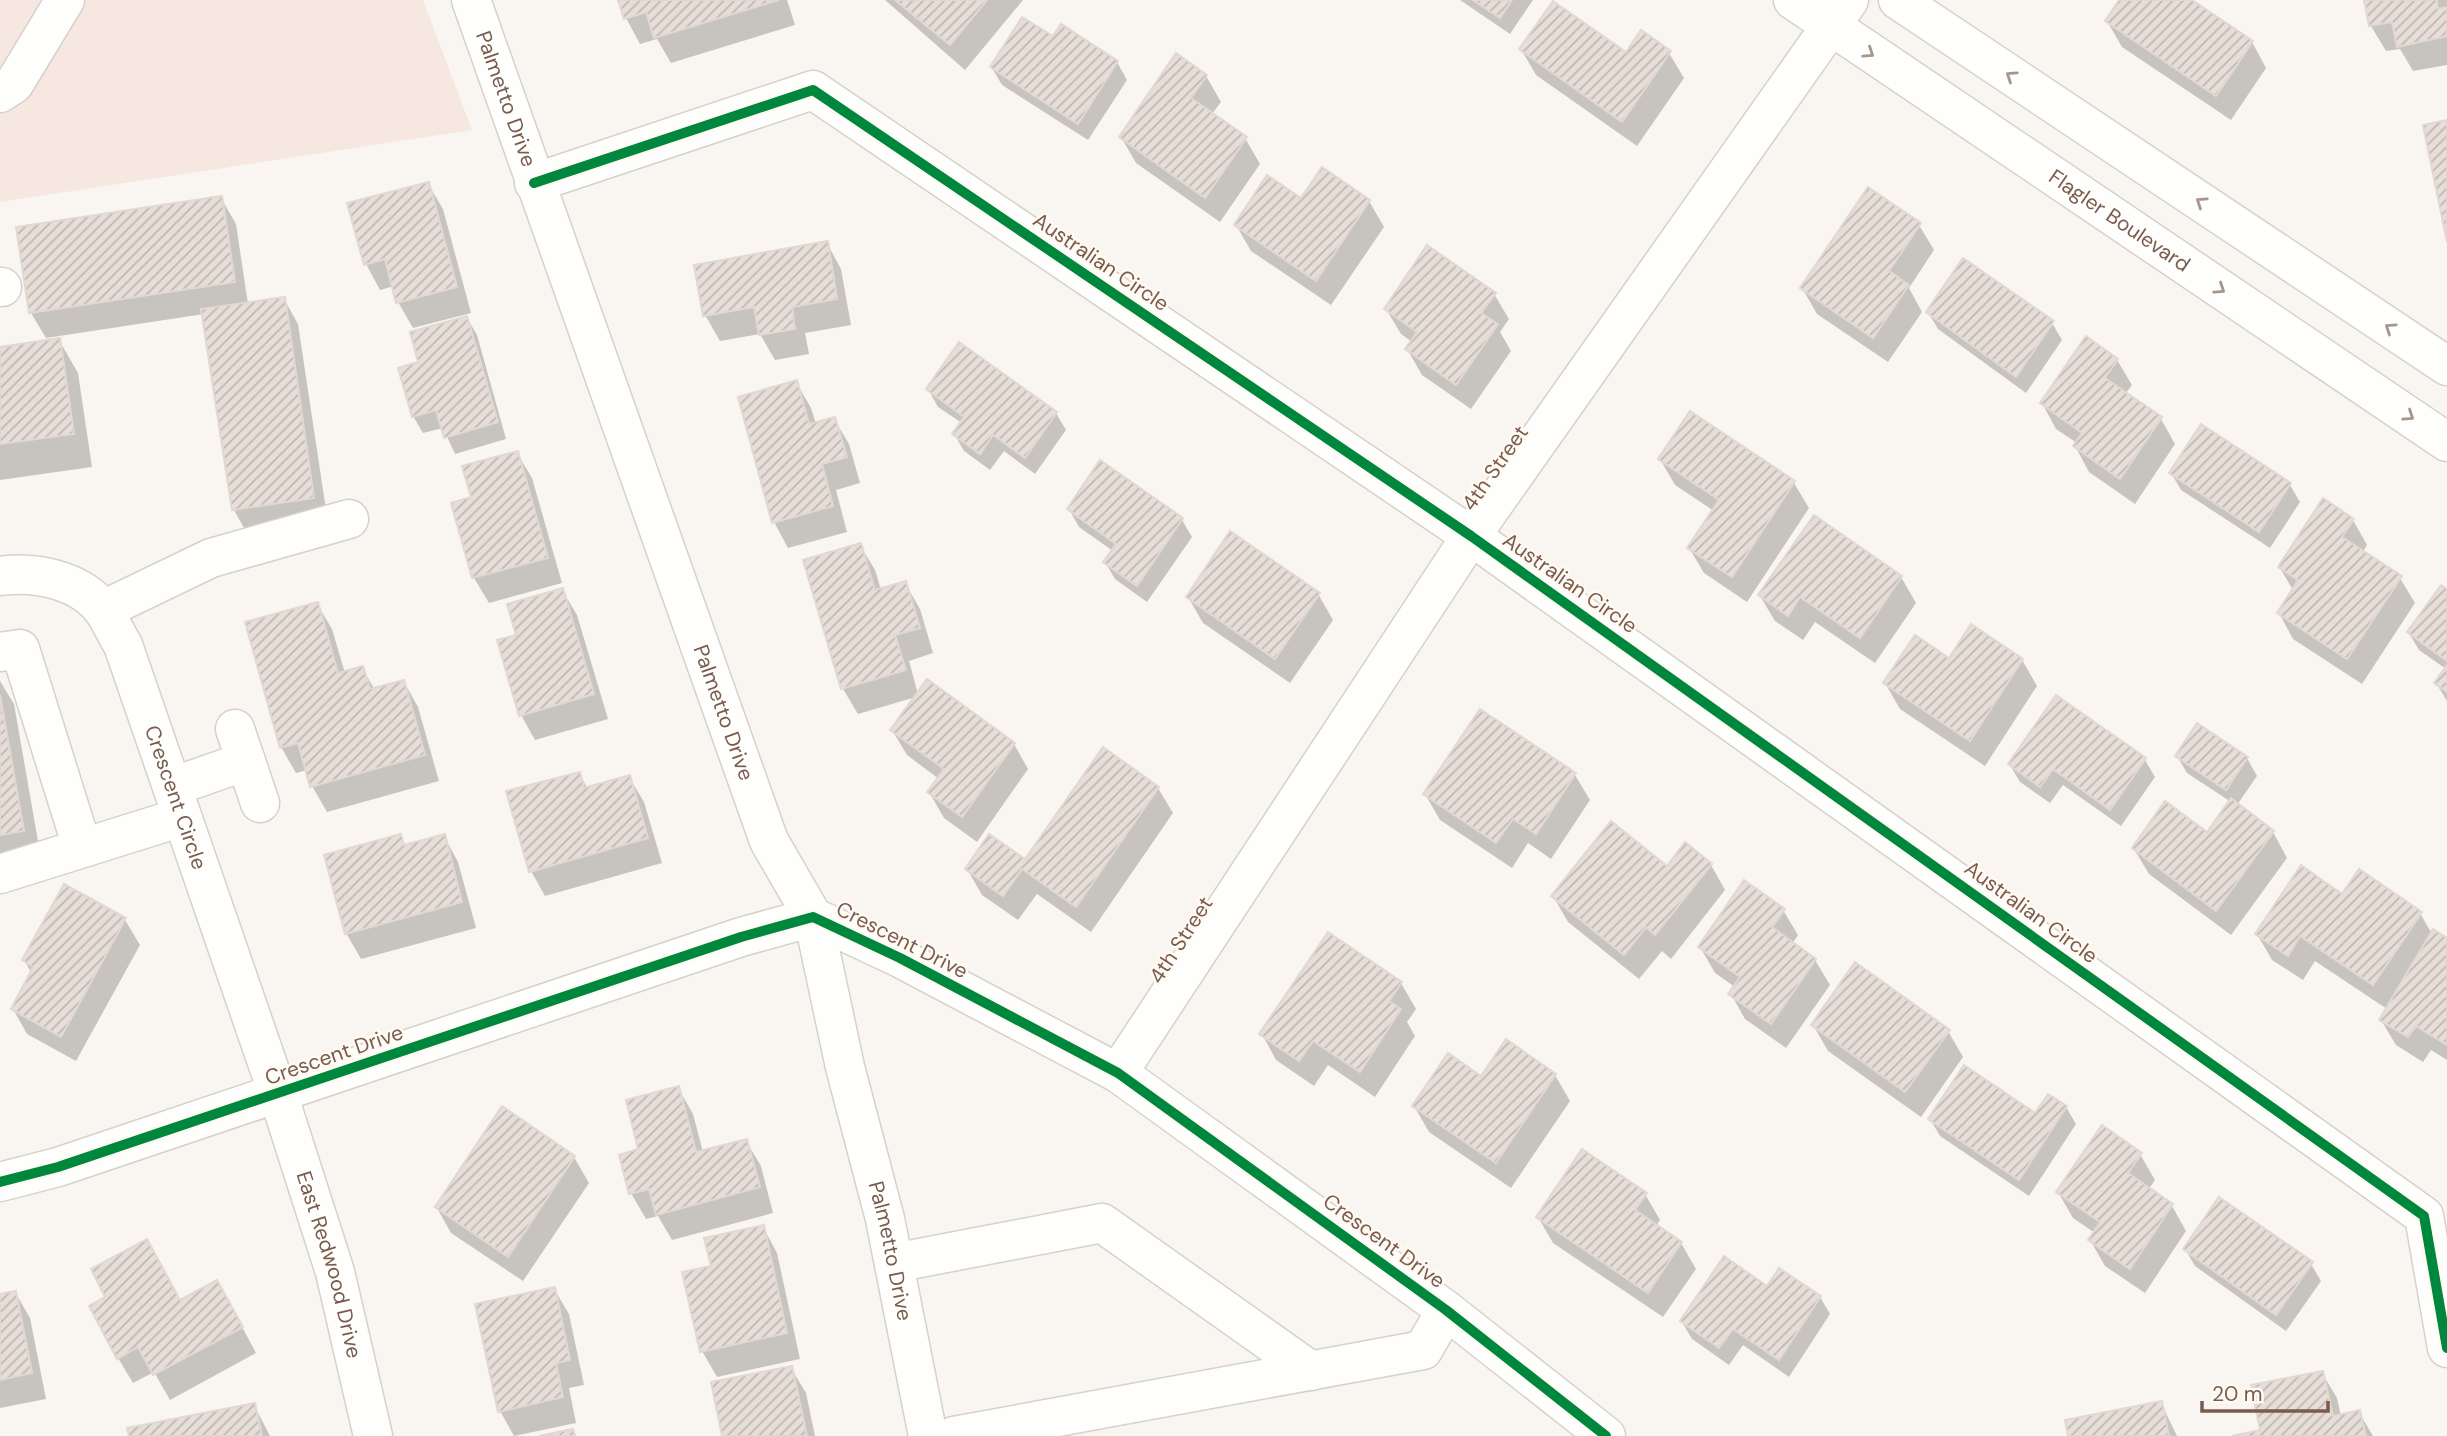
<svg xmlns="http://www.w3.org/2000/svg" width="2447" height="1436" viewBox="0 0 2447 1436" font-family="'DM Sans',sans-serif">
  <style>
    .commercial { fill: #f6e8e1 }
    .shadow { fill: #0003 }
    .building { fill: url(#building-hatch); stroke: #e2d8d2; stroke-width: 2 }
    .lines { fill: none; stroke-linecap: round; stroke-linejoin: round }
    .minor-casing { stroke: #d7d1cb; stroke-width: 41 }
    .minor { stroke: #fefefd; stroke-width: 38 }
    .cycleway-casing { stroke: #fffaf3; stroke-width: 15 }
    .cycleway { stroke: #00873e; stroke-width: 10 }
    .oneway { stroke: #a8958b }
    .labels { text-anchor: middle; dominant-baseline: central; stroke-width: 5; stroke-linejoin: round; paint-order: stroke }
    .street-label { font-size: 21px; fill: #7a5c4d; stroke: #fffaf3 }
  </style>
  <defs>
    <pattern id="building-hatch" width="6" height="6" patternUnits="userSpaceOnUse" patternTransform="scale(1.75)"><rect width="6" height="6" fill="#e6ded7"/><path d="M-1 1l2-2M0 6l6-6M5 7l2-2" fill="none" stroke="#bfb7b1"/></pattern>
  </defs>
  <rect width="100%" height="100%" fill="#f9f5f0"/>
  <!-- commercial -->
  <polygon class="commercial" points="0,0 423,0 472,130 0,202"/>
  <!-- shadow -->
  <g class="shadow">
    <polygon points="620,0 787,0 795,25 671,63 657,39 640,44 626,18"/>
    <polygon points="885,0 1023,0 965,70"/>
    <polygon points="1460,0 1533,0 1510,34"/>
    <polygon points="2121,0 2189,0 2252,42 2266,68 2231,120 2122,47 2107,21"/>
    <polygon points="2366,0 2447,0 2447,65 2413,71 2400,49 2386,51 2371,26"/>
    <polygon points="1053,39 1117,62 1127,80 1088,140 1002,85 992,68"/>
    <polygon points="1521,49 1626,55 1669,53 1684,78 1637,146 1536,75"/>
    <polygon points="1206,76 1221,102 1212,114 1245,138 1260,164 1220,222 1136,163 1121,137"/>
    <polygon points="428,184 443,209 471,313 413,328 398,302 394,286 380,290 366,264"/>
    <polygon points="221,198 236,224 248,304 284,299 298,324 328,523 248,535 234,510 204,314 46,338 31,313"/>
    <polygon points="1301,200 1369,201 1384,227 1331,305 1251,251 1236,225"/>
    <polygon points="1919,225 1934,250 1909,288 1922,312 1888,362 1817,314 1802,288"/>
    <polygon points="827,243 841,269 851,325 805,333 809,354 775,360 760,334 720,341 705,315"/>
    <polygon points="1494,294 1509,319 1500,332 1511,351 1471,409 1422,375 1407,349 1412,342 1401,334 1386,309"/>
    <polygon points="1928,312 2052,323 2062,340 2026,393 1938,329"/>
    <polygon points="467,318 477,335 506,439 455,454 443,428 423,433 413,416 420,364"/>
    <polygon points="59,340 78,373 92,467 0,480 0,349"/>
    <polygon points="2117,360 2132,385 2125,394 2161,419 2175,444 2135,504 2089,472 2075,446 2077,443 2056,429 2042,403"/>
    <polygon points="796,382 811,408 816,424 834,419 849,444 860,483 836,490 847,532 788,548 774,522"/>
    <polygon points="928,389 1056,413 1066,430 1035,474 1004,451 990,470 964,451 954,434 962,423 938,407"/>
    <polygon points="517,453 532,478 562,583 489,603 474,578 453,504 473,498"/>
    <polygon points="1660,459 1794,483 1809,508 1747,602 1704,573 1689,548 1714,511 1675,485"/>
    <polygon points="1101,463 1182,520 1192,537 1147,602 1115,579 1105,562 1113,551 1079,527 1069,509"/>
    <polygon points="2171,473 2290,485 2300,502 2270,548 2181,490"/>
    <polygon points="2353,520 2367,545 2362,553 2400,578 2415,603 2362,684 2293,639 2279,613 2293,590 2280,568"/>
    <polygon points="860,545 875,570 881,590 905,583 920,609 933,653 909,661 918,694 1014,744 1028,769 977,842 944,818 929,792 939,779 907,755 892,730 916,697 858,714 843,689 805,561"/>
    <polygon points="1901,577 1916,603 1875,663 1815,622 1803,640 1775,621 1760,596"/>
    <polygon points="562,590 577,615 608,719 535,740 521,715"/>
    <polygon points="2447,591 2447,701 2436,683 2446,669 2419,650 2409,633"/>
    <polygon points="1318,594 1333,620 1290,683 1203,623 1188,597"/>
    <polygon points="317,604 332,629 345,673 362,668 375,690 404,682 418,707 439,781 327,812 312,786 307,770 296,773 281,747"/>
    <polygon points="2022,660 2037,686 1985,766 1900,709 1885,683"/>
    <polygon points="0,681 14,704 42,864 0,871"/>
    <polygon points="1481,711 1575,775 1590,800 1551,859 1528,843 1512,868 1440,820 1425,794"/>
    <polygon points="2177,756 2247,758 2257,776 2237,805 2273,832 2287,858 2231,935 2149,874 2134,849 2207,834 2231,802 2187,773"/>
    <polygon points="2145,760 2155,777 2121,826 2063,785 2050,803 2020,782 2010,765"/>
    <polygon points="579,774 588,789 629,777 644,802 662,863 545,896 531,871"/>
    <polygon points="1158,788 1173,813 1091,932 1037,894 1018,920 982,895 967,869 1026,862"/>
    <polygon points="400,836 406,846 444,836 458,862 476,928 361,959 346,933"/>
    <polygon points="1711,865 1725,890 1671,959 1662,951 1639,979 1568,922 1553,896 1667,868"/>
    <polygon points="2343,896 2420,913 2432,934 2447,940 2447,1060 2431,1050 2423,1062 2396,1045 2381,1020 2387,1009 2315,961 2303,980 2272,960 2257,934"/>
    <polygon points="1783,910 1798,935 1792,944 1815,960 1830,985 1786,1048 1745,1019 1731,994 1735,987 1715,973 1700,947"/>
    <polygon points="125,920 140,945 76,1061 27,1034 13,1009 32,974 24,960"/>
    <polygon points="1401,983 1416,1009 1407,1022 1415,1036 1375,1097 1328,1065 1314,1086 1276,1060 1262,1034"/>
    <polygon points="1813,1025 1948,1031 1963,1057 1921,1117 1828,1051"/>
    <polygon points="1555,1075 1570,1101 1511,1188 1429,1132 1414,1106 1482,1078"/>
    <polygon points="678,1088 693,1114 703,1152 746,1141 761,1166 773,1213 672,1240 658,1216 646,1219 631,1193 641,1151"/>
    <polygon points="2066,1107 2076,1124 2029,1196 1940,1136 1930,1119 2035,1115"/>
    <polygon points="503,1109 574,1157 589,1183 523,1281 451,1233 437,1208"/>
    <polygon points="2140,1154 2155,1180 2148,1190 2172,1206 2186,1231 2145,1293 2105,1266 2090,1240 2095,1233 2073,1218 2058,1192"/>
    <polygon points="1645,1194 1660,1220 1656,1226 1681,1243 1696,1269 1663,1317 1553,1243 1538,1217"/>
    <polygon points="763,1227 777,1253 800,1359 717,1377 702,1351 713,1267"/>
    <polygon points="2185,1249 2311,1264 2321,1281 2286,1331 2195,1266"/>
    <polygon points="1768,1288 1820,1297 1830,1314 1789,1377 1743,1345 1729,1365 1692,1339 1682,1322"/>
    <polygon points="554,1289 569,1314 584,1385 569,1388 576,1423 514,1436 500,1411"/>
    <polygon points="15,1292 30,1318 46,1399 0,1408 0,1296"/>
    <polygon points="180,1302 232,1308 256,1353 170,1400 154,1372 133,1383 118,1358"/>
    <polygon points="791,1368 806,1393 815,1436 724,1436"/>
    <polygon points="2322,1373 2337,1398 2341,1416 2359,1412 2373,1436 2238,1436 2262,1431"/>
    <polygon points="2161,1403 2177,1436 2070,1436"/>
    <polygon points="254,1405 270,1436 131,1436"/>
  </g>
  <!-- building -->
  <g class="building">
    <polygon points="618,0 779,0 654,38 646,12 624,19"/>
    <polygon points="895,0 987,0 950,45"/>
    <polygon points="1473,0 1512,0 1500,18"/>
    <polygon points="2119,0 2192,0 2253,41 2216,96 2105,21"/>
    <polygon points="2364,0 2437,0 2438,9 2447,7 2447,36 2397,47 2392,22 2369,26"/>
    <polygon points="1553,1 1626,52 1641,30 1671,51 1622,122 1519,49"/>
    <polygon points="1022,17 1053,36 1061,24 1118,61 1078,124 990,67"/>
    <polygon points="1176,53 1207,75 1191,98 1247,137 1205,198 1119,137"/>
    <polygon points="2447,120 2447,242 2423,125"/>
    <polygon points="1322,167 1370,200 1316,281 1234,225 1267,175 1301,198"/>
    <polygon points="429,182 457,287 396,303 385,259 364,265 347,203"/>
    <polygon points="1868,187 1921,223 1889,271 1909,285 1873,338 1800,288"/>
    <polygon points="222,196 235,282 29,313 16,227"/>
    <polygon points="828,241 837,299 792,307 795,329 759,335 754,307 703,316 694,265"/>
    <polygon points="1427,245 1496,293 1481,313 1498,324 1456,385 1405,349 1417,332 1384,309"/>
    <polygon points="1963,258 2054,321 2016,377 1926,312"/>
    <polygon points="285,297 314,498 232,510 201,309"/>
    <polygon points="467,316 498,422 444,438 436,410 412,417 398,368 418,362 410,332"/>
    <polygon points="2086,336 2118,359 2105,378 2162,417 2120,479 2073,446 2082,433 2040,403"/>
    <polygon points="60,338 74,434 0,444 0,347"/>
    <polygon points="959,342 1057,412 1025,458 993,435 980,454 952,434 964,417 926,389"/>
    <polygon points="797,380 809,424 835,417 847,457 822,464 833,506 772,523 738,397"/>
    <polygon points="1690,411 1795,481 1732,577 1687,548 1719,500 1658,459"/>
    <polygon points="2201,424 2291,483 2259,532 2169,473"/>
    <polygon points="518,451 548,558 472,578 451,503 471,497 462,466"/>
    <polygon points="1100,460 1183,518 1137,586 1103,562 1116,544 1067,509"/>
    <polygon points="2323,498 2354,519 2342,537 2402,576 2347,659 2277,613 2298,580 2278,567"/>
    <polygon points="1814,515 1902,576 1860,638 1800,597 1788,616 1758,595"/>
    <polygon points="1230,531 1320,593 1275,659 1186,597"/>
    <polygon points="861,543 875,590 906,581 920,628 895,635 906,670 841,689 803,560"/>
    <polygon points="2441,585 2447,589 2447,661 2407,632"/>
    <polygon points="563,588 594,694 519,716 497,640 516,635 507,604"/>
    <polygon points="318,602 338,673 363,666 370,689 404,680 425,755 310,787 298,743 280,748 245,622"/>
    <polygon points="1971,624 2023,659 1970,741 1883,683 1915,635 1949,658"/>
    <polygon points="2447,665 2447,692 2434,683"/>
    <polygon points="927,679 1015,743 962,817 927,792 944,769 890,730"/>
    <polygon points="0,695 24,831 0,835"/>
    <polygon points="2056,695 2146,758 2110,810 2053,769 2040,787 2008,764"/>
    <polygon points="1480,709 1576,773 1536,834 1513,819 1496,843 1423,794"/>
    <polygon points="2197,723 2248,757 2226,790 2175,756"/>
    <polygon points="1103,747 1159,787 1076,907 1022,869 1003,896 965,869 989,834 1025,859"/>
    <polygon points="580,772 584,788 630,775 648,838 529,872 506,791"/>
    <polygon points="2231,798 2274,831 2216,911 2132,848 2165,801 2207,832"/>
    <polygon points="1611,821 1667,866 1685,842 1712,864 1655,935 1646,927 1624,955 1551,896"/>
    <polygon points="401,834 404,845 445,834 462,902 345,934 324,855"/>
    <polygon points="2301,865 2342,894 2359,869 2422,912 2373,985 2300,936 2288,956 2255,934"/>
    <polygon points="1744,880 1785,909 1772,927 1816,959 1771,1024 1728,994 1740,977 1698,947"/>
    <polygon points="64,884 126,918 61,1037 11,1009 33,967 22,960"/>
    <polygon points="2433,929 2447,938 2447,1045 2416,1026 2408,1037 2379,1020"/>
    <polygon points="1328,932 1402,982 1389,1001 1401,1009 1360,1072 1313,1041 1299,1061 1259,1034"/>
    <polygon points="1855,962 1950,1030 1905,1092 1811,1025"/>
    <polygon points="1506,1039 1556,1074 1496,1163 1412,1106 1448,1053 1481,1076"/>
    <polygon points="1964,1065 2035,1113 2048,1094 2067,1106 2019,1180 1928,1119"/>
    <polygon points="679,1086 696,1152 747,1139 760,1187 656,1215 649,1189 629,1194 619,1155 638,1149 626,1100"/>
    <polygon points="502,1106 575,1156 508,1257 435,1207"/>
    <polygon points="2102,1125 2142,1153 2128,1173 2173,1204 2130,1269 2088,1240 2100,1222 2056,1192"/>
    <polygon points="1582,1149 1647,1193 1635,1210 1682,1242 1648,1293 1536,1217"/>
    <polygon points="2219,1197 2313,1262 2276,1315 2183,1249"/>
    <polygon points="764,1225 787,1333 700,1352 682,1272 711,1266 704,1238"/>
    <polygon points="147,1239 180,1300 217,1280 243,1327 153,1375 138,1347 117,1359 89,1306 105,1297 91,1269"/>
    <polygon points="1724,1256 1767,1286 1779,1268 1821,1296 1779,1360 1733,1329 1719,1348 1680,1321"/>
    <polygon points="555,1287 570,1360 556,1363 563,1397 498,1412 475,1304"/>
    <polygon points="16,1291 32,1373 0,1380 0,1294"/>
    <polygon points="792,1366 807,1436 722,1436 711,1382"/>
    <polygon points="2323,1371 2333,1416 2360,1410 2366,1436 2232,1436 2260,1430 2251,1385"/>
    <polygon points="2162,1401 2169,1436 2068,1436 2065,1420"/>
    <polygon points="255,1403 262,1436 129,1436 127,1428"/>
    <polygon points="573,1429 575,1436 539,1436"/>
  </g>
  <g class="lines">
    <!-- minor casing -->
    <g class="minor-casing">
      <g id="minor">
        <path id="s1" d="M 471,0 L 769,841 L 813,917 L 845,1067 L 885,1219 L 928,1436"/>
        <path id="s2" d="M 1793,0 L 2447,442"/>
        <polyline points="1898,0 2447,366"/>
        <polyline points="0,93 14,84 65,0"/>
        <polyline points="534,183 813,90 1471,536 2424,1216 2447,1348"/>
        <polyline points="0,287 2,287"/>
        <path id="s3" d="M 0,576 C 36,571 81,580 104,611 C 111,622 116,634 123,645 L 278,1094 L 335,1272 L 373,1436"/>
        <polyline points="103,610 211,558 349,519"/>
        <polyline points="0,652 20,649 82,847"/>
        <polyline points="235,729 260,803"/>
        <polyline points="172,787 246,761"/>
        <polyline points="0,874 182,817"/>
        <polyline points="1118,1073 1471,536 1849,0"/>
        <polyline points="0,1182 58,1167 741,937 813,917 900,958 1118,1073 1446,1310 1606,1436"/>
        <polyline points="894,1263 1102,1223 1311,1371"/>
        <polyline points="954,1436 1423,1350 1446,1310"/>
      </g>
    </g>
    <!-- minor -->
    <use href="#minor" class="minor"/>
    <!-- cycleway casing -->
    <g class="cycleway-casing">
      <g id="cycleway">
        <polyline points="534,183 813,90 1471,536 2424,1216 2447,1348"/>
        <polyline points="0,1182 58,1167 741,937 813,917 900,958 1118,1073 1446,1310 1606,1436"/>
      </g>
    </g>
    <!-- cycleway -->
    <use href="#cycleway" class="cycleway"/>
  </g>
  <!-- one-way arrows -->
  <defs><path id="oneway-chevron" d="M-2-3.5L2.5 0L-2 3.5" fill="none" stroke-width="1.6" stroke-linecap="round" stroke-linejoin="round" transform="scale(1.75)"/></defs>
  <g class="oneway">
    <use href="#oneway-chevron" transform="translate(1869 53) rotate(34)"/>
    <use href="#oneway-chevron" transform="translate(2011 76) rotate(-146)"/>
    <use href="#oneway-chevron" transform="translate(2201 202) rotate(-146)"/>
    <use href="#oneway-chevron" transform="translate(2220 289) rotate(34)"/>
    <use href="#oneway-chevron" transform="translate(2390 328) rotate(-146)"/>
    <use href="#oneway-chevron" transform="translate(2409 416) rotate(34)"/>
  </g>
  <g class="labels">
    <!-- street labels -->
    <g class="street-label">
      <text stroke="none"><textPath href="#s1" startOffset="105">Palmetto Drive</textPath></text>
      <text stroke="none"><textPath href="#s2" startOffset="394">Flagler Boulevard</textPath></text>
      <text transform="translate(1101 262) rotate(34)">Australian Circle</text>
      <text transform="translate(1495 468) rotate(-55)">4th Street</text>
      <text transform="translate(1570 583) rotate(35)">Australian Circle</text>
      <text stroke="none"><textPath href="#s1" startOffset="756">Palmetto Drive</textPath></text>
      <text stroke="none"><textPath href="#s3" startOffset="315">Crescent Circle</textPath></text>
      <text transform="translate(2031 912) rotate(36)">Australian Circle</text>
      <text transform="translate(902 940) rotate(27)">Crescent Drive</text>
      <text transform="translate(1181 940) rotate(-57)">4th Street</text>
      <text transform="translate(334 1055) rotate(-19)">Crescent Drive</text>
      <text transform="translate(1384 1241) rotate(36)">Crescent Drive</text>
      <text stroke="none"><textPath href="#s1" startOffset="1323">Palmetto Drive</textPath></text>
      <text stroke="none"><textPath href="#s3" startOffset="807">East Redwood Drive</textPath></text>
    </g>
  </g>
  <!-- scale -->
  <path d="M2202 1401v10h126v-10" fill="none" stroke="#7a5c4d" stroke-width="3.5"/>
  <text x="2212" y="1401" font-size="21" fill="#7a5c4d" stroke="#fffaf3" stroke-width="5" paint-order="stroke">20 m</text>
</svg>
